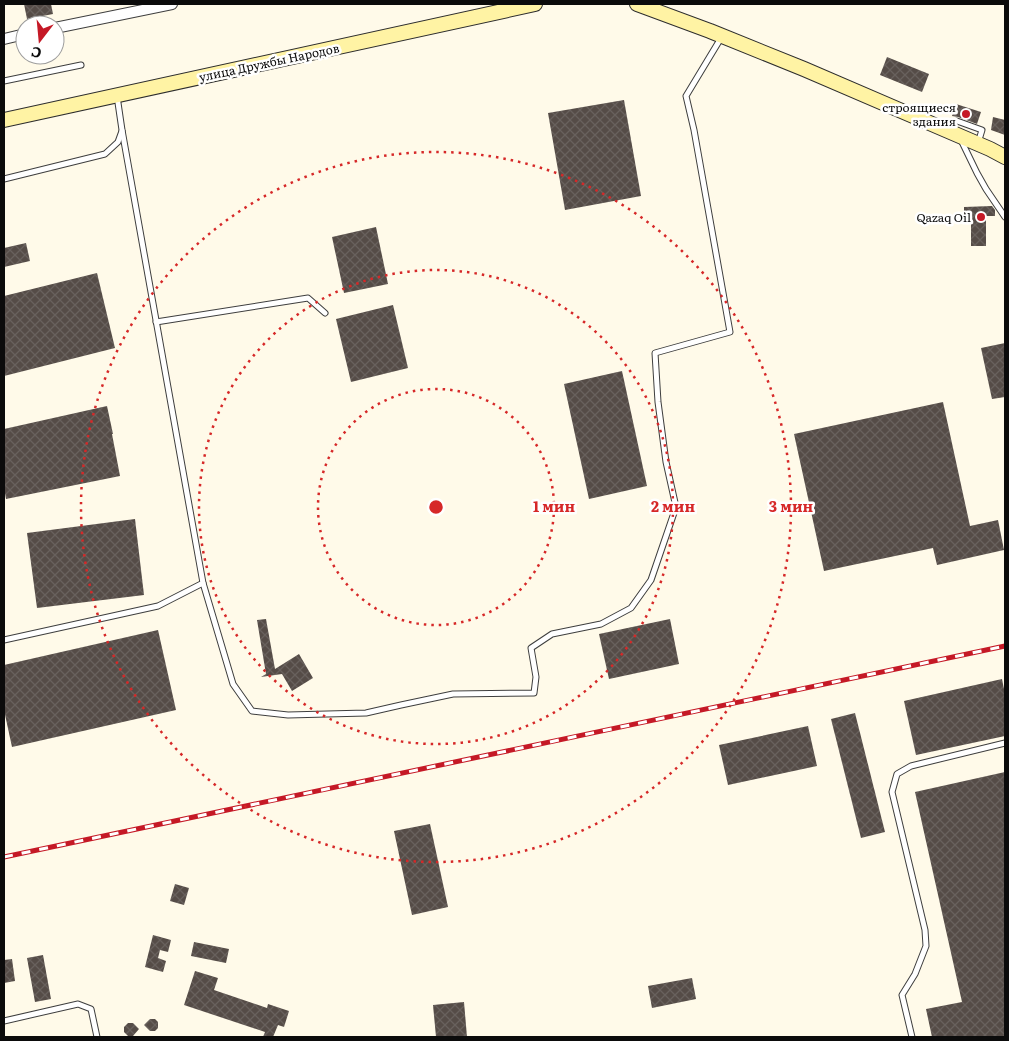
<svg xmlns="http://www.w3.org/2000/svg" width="1009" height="1041" viewBox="0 0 1009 1041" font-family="Literata,serif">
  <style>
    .building { fill: url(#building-cross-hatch) }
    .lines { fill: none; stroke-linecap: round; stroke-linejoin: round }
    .lane-casing { stroke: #3e3e3e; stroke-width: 7 }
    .street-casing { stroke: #3e3e3e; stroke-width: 12 }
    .secondary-casing { stroke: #2d2d2d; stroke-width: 16 }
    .lane { stroke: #fff; stroke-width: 5 }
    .street { stroke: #fff; stroke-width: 10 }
    .secondary { stroke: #fff3a4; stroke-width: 14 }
    .rail-casing { stroke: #c51926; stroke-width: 5 }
    .rail { stroke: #fff; stroke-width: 3; stroke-dasharray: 9; stroke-linecap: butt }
    .ring { fill: none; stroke: #d62828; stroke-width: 2.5; stroke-dasharray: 2.5 5 }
    .poi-dot { fill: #c51926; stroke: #fff; stroke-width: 2 }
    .labels { text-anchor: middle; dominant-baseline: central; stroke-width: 5; stroke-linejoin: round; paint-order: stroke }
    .street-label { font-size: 12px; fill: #0b0b0b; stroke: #fff }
    .poi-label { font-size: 12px; fill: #0b0b0b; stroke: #fff; text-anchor: end }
    .centre { fill: #d62828; stroke: #fff; stroke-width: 2.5 }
    .ring-label { font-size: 15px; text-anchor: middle; font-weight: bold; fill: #d62828; stroke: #fff; stroke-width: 5; stroke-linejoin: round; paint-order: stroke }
  </style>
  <defs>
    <pattern id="building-cross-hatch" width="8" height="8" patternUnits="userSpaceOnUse" patternTransform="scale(1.25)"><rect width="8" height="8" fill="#554c47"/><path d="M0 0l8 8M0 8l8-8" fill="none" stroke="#68615d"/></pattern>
  </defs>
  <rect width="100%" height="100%" fill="#fffae9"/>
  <!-- building -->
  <g class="building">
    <polygon points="24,4 51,4 53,14 27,19"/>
    <polygon points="887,57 929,74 922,92 880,75"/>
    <polygon points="624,100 641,196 565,210 548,113"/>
    <polygon points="956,104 981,112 977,124 958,117 952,116"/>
    <polygon points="993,117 1005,120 1005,135 991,130"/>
    <polygon points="992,206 995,210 995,216 986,216 986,246 971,246 971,217 964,217 964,207"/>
    <polygon points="376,227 388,284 344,293 332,237"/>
    <polygon points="26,243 30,261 4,267 4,248"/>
    <polygon points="97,273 115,348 4,376 4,296"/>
    <polygon points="393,305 408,368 351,382 336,319"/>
    <polygon points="1005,343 1005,397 992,399 981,348"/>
    <polygon points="622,371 647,486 589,499 564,384"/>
    <polygon points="943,402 970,526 998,520 1004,550 937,565 933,548 824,571 794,434"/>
    <polygon points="107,406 113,434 112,434 120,476 6,499 4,488 4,429"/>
    <polygon points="135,519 144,595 37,608 27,533"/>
    <polygon points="266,619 275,669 299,654 313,678 292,691 282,674 261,677 266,674 257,620"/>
    <polygon points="670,619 679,664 609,679 599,634"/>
    <polygon points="158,630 176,710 12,747 4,710 4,665"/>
    <polygon points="1002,679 1005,694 1005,736 916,755 904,701"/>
    <polygon points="855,713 885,832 861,838 831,719"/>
    <polygon points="808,726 817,766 728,785 719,745"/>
    <polygon points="1005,772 1005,1037 932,1037 926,1009 962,1002 915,792"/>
    <polygon points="430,824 448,907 412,915 394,831"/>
    <polygon points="175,884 189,888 184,905 170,901"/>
    <polygon points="153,935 171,940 168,952 160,950 158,958 166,961 163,972 145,967"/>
    <polygon points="194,942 229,949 226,963 191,956"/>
    <polygon points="43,955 51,999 35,1002 27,958"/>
    <polygon points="12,959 15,981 4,983 4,960"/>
    <polygon points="195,971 218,978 214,990 267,1008 268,1004 289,1011 284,1027 278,1025 273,1037 263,1037 265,1032 184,1005"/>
    <polygon points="692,978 696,999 652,1008 648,986"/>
    <polygon points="464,1002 467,1037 436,1037 433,1005"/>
    <polygon points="150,1019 155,1019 158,1022 158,1028 155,1031 150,1031 144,1025"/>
    <polygon points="128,1023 133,1023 139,1029 133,1036 128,1036 124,1032 124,1027"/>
  </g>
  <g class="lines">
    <!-- lane casing -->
    <g class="lane-casing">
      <g id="lane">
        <polyline points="4,81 81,65"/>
        <polyline points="957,121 982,130 978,143"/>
        <polyline points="961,140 977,173 986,189 1005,217"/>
        <polyline points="4,179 105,154 118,142 122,131"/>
        <polyline points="156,322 308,298 325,313"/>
        <polyline points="203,583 233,684 252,711 288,715 366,713 401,705 453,694 534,693 536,677 531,648 552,634 601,624 631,608 651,580 676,507 666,462 658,402 655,353 730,332 694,130 686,96 721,38"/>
        <polyline points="4,640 158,606 203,583 122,130 117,96"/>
        <polyline points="4,1021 78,1004 91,1009 97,1037"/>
        <polyline points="912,1037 902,995 915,974 926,946 925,930 892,792 897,774 911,766 1005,743"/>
      </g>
    </g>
    <!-- street casing -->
    <g class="street-casing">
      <g id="street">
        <polyline points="55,28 172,4"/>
        <polyline points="4,39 25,34"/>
      </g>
    </g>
    <!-- secondary casing -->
    <g class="secondary-casing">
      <g id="secondary">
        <polyline points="637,4 710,31 804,69 990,149 1005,157"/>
        <polyline points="4,120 535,4"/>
      </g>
    </g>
    <!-- lane -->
    <use href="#lane" class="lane"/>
    <!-- street -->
    <use href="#street" class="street"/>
    <!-- secondary -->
    <use href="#secondary" class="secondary"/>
    <!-- rail casing -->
    <g class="rail-casing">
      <polyline id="rail" points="4,857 1005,646"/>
    </g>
    <!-- rail -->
    <use href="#rail" class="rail"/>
  </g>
  <!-- distance rings -->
  <g class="ring">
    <circle cx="436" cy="507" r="118"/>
    <circle cx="436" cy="507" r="237"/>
    <circle cx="436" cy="507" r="355"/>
  </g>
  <!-- markers -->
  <g class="poi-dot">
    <circle cx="966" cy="114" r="5"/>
    <circle cx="981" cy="217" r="5"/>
  </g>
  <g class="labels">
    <!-- street labels -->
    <g class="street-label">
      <text transform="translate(269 62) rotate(-12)">улица Дружбы Народов</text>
    </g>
    <!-- poi labels -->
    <g class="poi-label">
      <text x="956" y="107">строящиеся<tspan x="956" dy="14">здания</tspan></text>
      <text x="971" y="217">Qazaq Oil</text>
    </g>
  </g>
  <circle cx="436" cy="507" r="8" class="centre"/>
  <g class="ring-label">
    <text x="554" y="512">1 мин</text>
    <text x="673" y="512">2 мин</text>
    <text x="791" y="512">3 мин</text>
  </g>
  <!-- border -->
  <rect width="1009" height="1041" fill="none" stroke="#0b0b0b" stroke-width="10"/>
  <!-- north arrow -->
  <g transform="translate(40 40) rotate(196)"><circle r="24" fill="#ffffff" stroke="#9d9d9d"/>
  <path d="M0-4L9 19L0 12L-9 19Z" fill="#c51926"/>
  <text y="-8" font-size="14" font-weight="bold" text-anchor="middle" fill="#0b0b0b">С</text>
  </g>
</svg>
